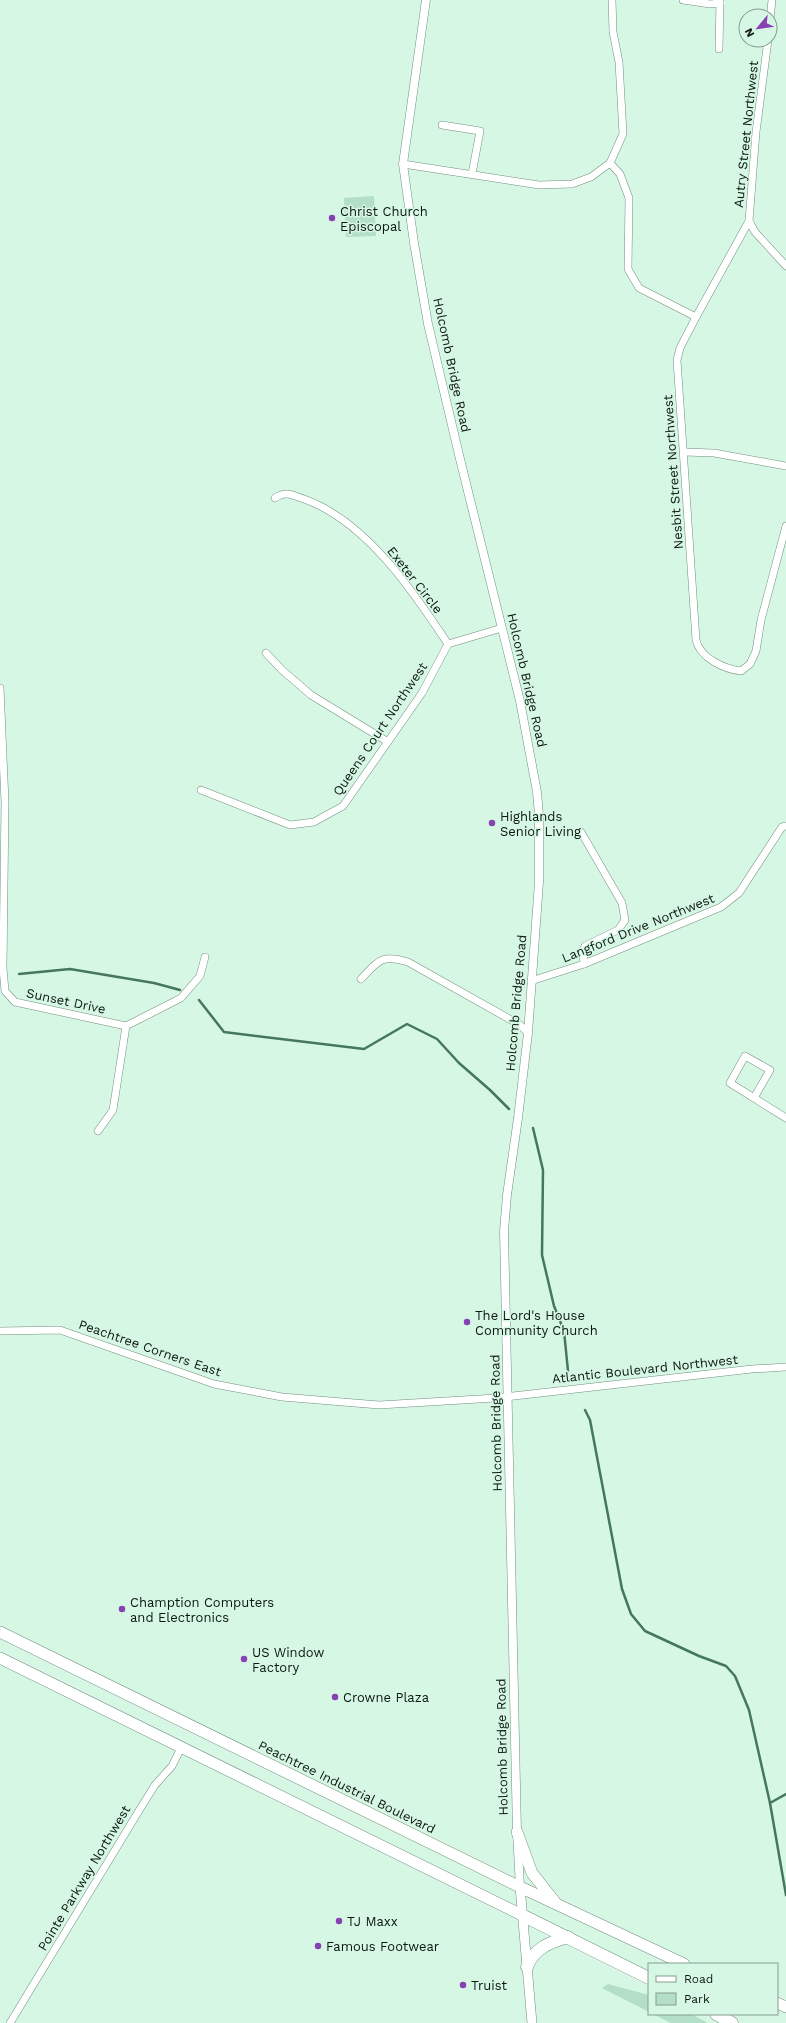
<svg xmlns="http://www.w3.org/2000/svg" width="786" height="2023" viewBox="0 0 786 2023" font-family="'Work Sans',sans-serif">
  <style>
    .green { fill: #b4dfc7 }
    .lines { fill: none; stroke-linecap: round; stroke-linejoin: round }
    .stream { stroke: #45775d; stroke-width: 2.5 }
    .minor-casing { stroke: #718f7e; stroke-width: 8 }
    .tertiary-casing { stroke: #718f7e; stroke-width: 9 }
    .secondary-casing { stroke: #718f7e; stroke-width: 10 }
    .trunk-casing { stroke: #718f7e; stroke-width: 12 }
    .motorway-casing { stroke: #718f7e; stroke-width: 13 }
    .minor { stroke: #fff; stroke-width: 7 }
    .tertiary { stroke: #fff; stroke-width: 8 }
    .secondary { stroke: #fff; stroke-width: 9 }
    .trunk { stroke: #fff; stroke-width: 11 }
    .motorway { stroke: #fff; stroke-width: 12 }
    .poi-dot { fill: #8841b3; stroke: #d7f7e5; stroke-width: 1.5 }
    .labels { text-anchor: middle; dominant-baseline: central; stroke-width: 3; stroke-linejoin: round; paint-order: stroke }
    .street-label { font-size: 13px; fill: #0c1711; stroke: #d7f7e5 }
    .poi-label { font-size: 13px; fill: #0c1711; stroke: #d7f7e5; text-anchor: start }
  </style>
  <rect width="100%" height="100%" fill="#d7f7e5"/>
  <!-- green -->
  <g class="green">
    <polygon points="374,196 376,236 346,237 344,198"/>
    <polygon points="608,1984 649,1995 649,2012 602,1988"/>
    <polygon points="653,2014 691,2014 708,2023 671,2023"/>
  </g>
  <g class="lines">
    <!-- stream -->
    <g class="stream">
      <polyline points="19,974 70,969 154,983 180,990"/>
      <polyline points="199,1000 224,1032 364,1049 407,1024 437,1039 459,1063 490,1090 509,1109"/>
      <polyline points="533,1128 543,1170 542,1255 554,1306 564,1331 568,1371"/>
      <polyline points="585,1410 590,1420 622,1589 631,1614 645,1631 699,1656 726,1666 735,1676 749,1710 770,1803 786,1895"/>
      <polyline points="770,1803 786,1794"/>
    </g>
    <!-- minor casing -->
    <g class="minor-casing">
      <g id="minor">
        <polyline points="683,0 710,4 720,3"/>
        <polyline points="770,20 772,0"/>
        <polyline points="768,40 756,132 749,221 755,232 786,266"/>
        <polyline points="719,49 720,0"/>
        <polyline points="442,125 480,131 472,174"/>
        <polyline points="610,163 620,174 629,198 628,269 639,288 696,317"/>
        <polyline points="403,164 539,185 572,184 591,177 610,163 623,134 619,62 613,32 612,0"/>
        <path d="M 749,221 L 696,317 L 680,348 L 677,360 L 696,640 C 700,658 724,669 741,671 L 750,664 L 756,651 L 761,620 L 786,526"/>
        <polyline points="684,452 714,453 786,466"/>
        <path d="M 275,498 C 278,496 283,494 286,494 C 291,493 299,498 304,499 C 366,521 413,591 448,644"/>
        <polyline points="266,653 282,670 311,695 388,742"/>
        <polyline points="0,688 5,802 3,968 5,991 15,1002 126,1026 181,998 200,976 205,957"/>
        <polyline points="201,790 290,825 314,822 343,806 422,693 448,644 502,628"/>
        <polyline points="581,832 622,903 625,920 618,930 585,946 583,951 584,964"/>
        <path d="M 361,979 C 379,960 382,954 408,962 L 520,1025 L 528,1033"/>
        <polyline points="531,981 584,964 721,907 739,893 782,827 786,826"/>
        <polyline points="754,1098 770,1070 745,1056 730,1083 786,1118"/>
        <polyline points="98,1131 113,1110 126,1026"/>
        <polyline points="0,1331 60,1330 214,1384 282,1397 379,1405 496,1398 752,1369 786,1367"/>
        <polyline points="10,2023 140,1809 155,1785 172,1766 181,1748"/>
      </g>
    </g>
    <!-- tertiary casing -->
    <g class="tertiary-casing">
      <polyline id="tertiary" points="426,0 403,164 414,243 428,324 460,459 520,701 537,792 539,815 539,882 528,1033 518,1118 507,1195 504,1231 517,1832 520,1887"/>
    </g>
    <!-- secondary casing -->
    <g class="secondary-casing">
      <polyline id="secondary" points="520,1887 532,2023"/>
    </g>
    <!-- trunk casing -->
    <g class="trunk-casing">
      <g id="trunk">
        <polyline points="0,1632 520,1887 684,1964"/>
        <polyline points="0,1658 522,1915"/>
        <polyline points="517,1832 532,1873 555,1902"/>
        <polyline points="777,2003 786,2007"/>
      </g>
    </g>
    <!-- motorway casing -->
    <g class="motorway-casing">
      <g id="motorway">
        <polyline points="522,1915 649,1978"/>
        <path d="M 527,1967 C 533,1949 550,1942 568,1937"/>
        <polyline points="716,2014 732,2023"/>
      </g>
    </g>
    <!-- minor -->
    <use href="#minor" class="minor"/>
    <!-- tertiary -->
    <use href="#tertiary" class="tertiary"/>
    <!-- secondary -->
    <use href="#secondary" class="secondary"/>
    <!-- trunk -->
    <use href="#trunk" class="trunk"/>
    <!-- motorway -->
    <use href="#motorway" class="motorway"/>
  </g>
  <!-- markers -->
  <g class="poi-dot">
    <circle cx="332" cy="218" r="4"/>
    <circle cx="492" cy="823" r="4"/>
    <circle cx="467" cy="1322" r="4"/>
    <circle cx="122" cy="1609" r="4"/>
    <circle cx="244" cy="1659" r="4"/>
    <circle cx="335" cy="1697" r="4"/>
    <circle cx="339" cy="1921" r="4"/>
    <circle cx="318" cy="1946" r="4"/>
    <circle cx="463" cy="1985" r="4"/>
  </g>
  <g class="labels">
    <!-- street labels -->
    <g class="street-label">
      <text transform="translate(746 134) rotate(-84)">Autry Street Northwest</text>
      <text transform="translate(452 365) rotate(78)">Holcomb Bridge Road</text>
      <text transform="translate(673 472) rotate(-94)">Nesbit Street Northwest</text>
      <text transform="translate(415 580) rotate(52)">Exeter Circle</text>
      <text transform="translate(527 680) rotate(77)">Holcomb Bridge Road</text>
      <text transform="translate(380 729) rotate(-56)">Queens Court Northwest</text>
      <text transform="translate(638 928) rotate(-22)">Langford Drive Northwest</text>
      <text transform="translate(66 1001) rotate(12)">Sunset Drive</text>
      <text transform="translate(516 1003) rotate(-85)">Holcomb Bridge Road</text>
      <text transform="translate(150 1348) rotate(19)">Peachtree Corners East</text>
      <text transform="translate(645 1369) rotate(-6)">Atlantic Boulevard Northwest</text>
      <text transform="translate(496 1423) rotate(-91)">Holcomb Bridge Road</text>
      <text transform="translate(502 1747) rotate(-91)">Holcomb Bridge Road</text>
      <text transform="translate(347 1787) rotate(26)">Peachtree Industrial Boulevard</text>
      <text transform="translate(84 1878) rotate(-59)">Pointe Parkway Northwest</text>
    </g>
    <!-- poi labels -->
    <g class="poi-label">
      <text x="340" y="211">Christ Church<tspan x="340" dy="15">Episcopal</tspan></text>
      <text x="500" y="816">Highlands<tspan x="500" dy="15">Senior Living</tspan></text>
      <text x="475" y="1315">The Lord's House<tspan x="475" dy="15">Community Church</tspan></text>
      <text x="130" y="1602">Chamption Computers<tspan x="130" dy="15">and Electronics</tspan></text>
      <text x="252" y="1652">US Window<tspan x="252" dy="15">Factory</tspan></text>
      <text x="343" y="1697">Crowne Plaza</text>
      <text x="347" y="1921">TJ Maxx</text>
      <text x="326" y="1946">Famous Footwear</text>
      <text x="471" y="1985">Truist</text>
    </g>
  </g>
  <!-- legend -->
  <rect x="648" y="1963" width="130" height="52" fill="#d7f7e5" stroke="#869d90"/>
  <rect x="656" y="1976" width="20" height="6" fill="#ffffff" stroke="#869d90"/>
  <text x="684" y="1983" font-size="12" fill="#0c1711">Road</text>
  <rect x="656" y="1993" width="20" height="12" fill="#b4dfc7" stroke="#869d90"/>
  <text x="684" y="2003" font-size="12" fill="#0c1711">Park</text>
  <!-- north arrow -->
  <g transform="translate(758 28) rotate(241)"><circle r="19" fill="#d7f7e5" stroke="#869d90"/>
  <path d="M0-3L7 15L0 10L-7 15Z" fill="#8841b3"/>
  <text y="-6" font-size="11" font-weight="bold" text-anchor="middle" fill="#0c1711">N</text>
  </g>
</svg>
